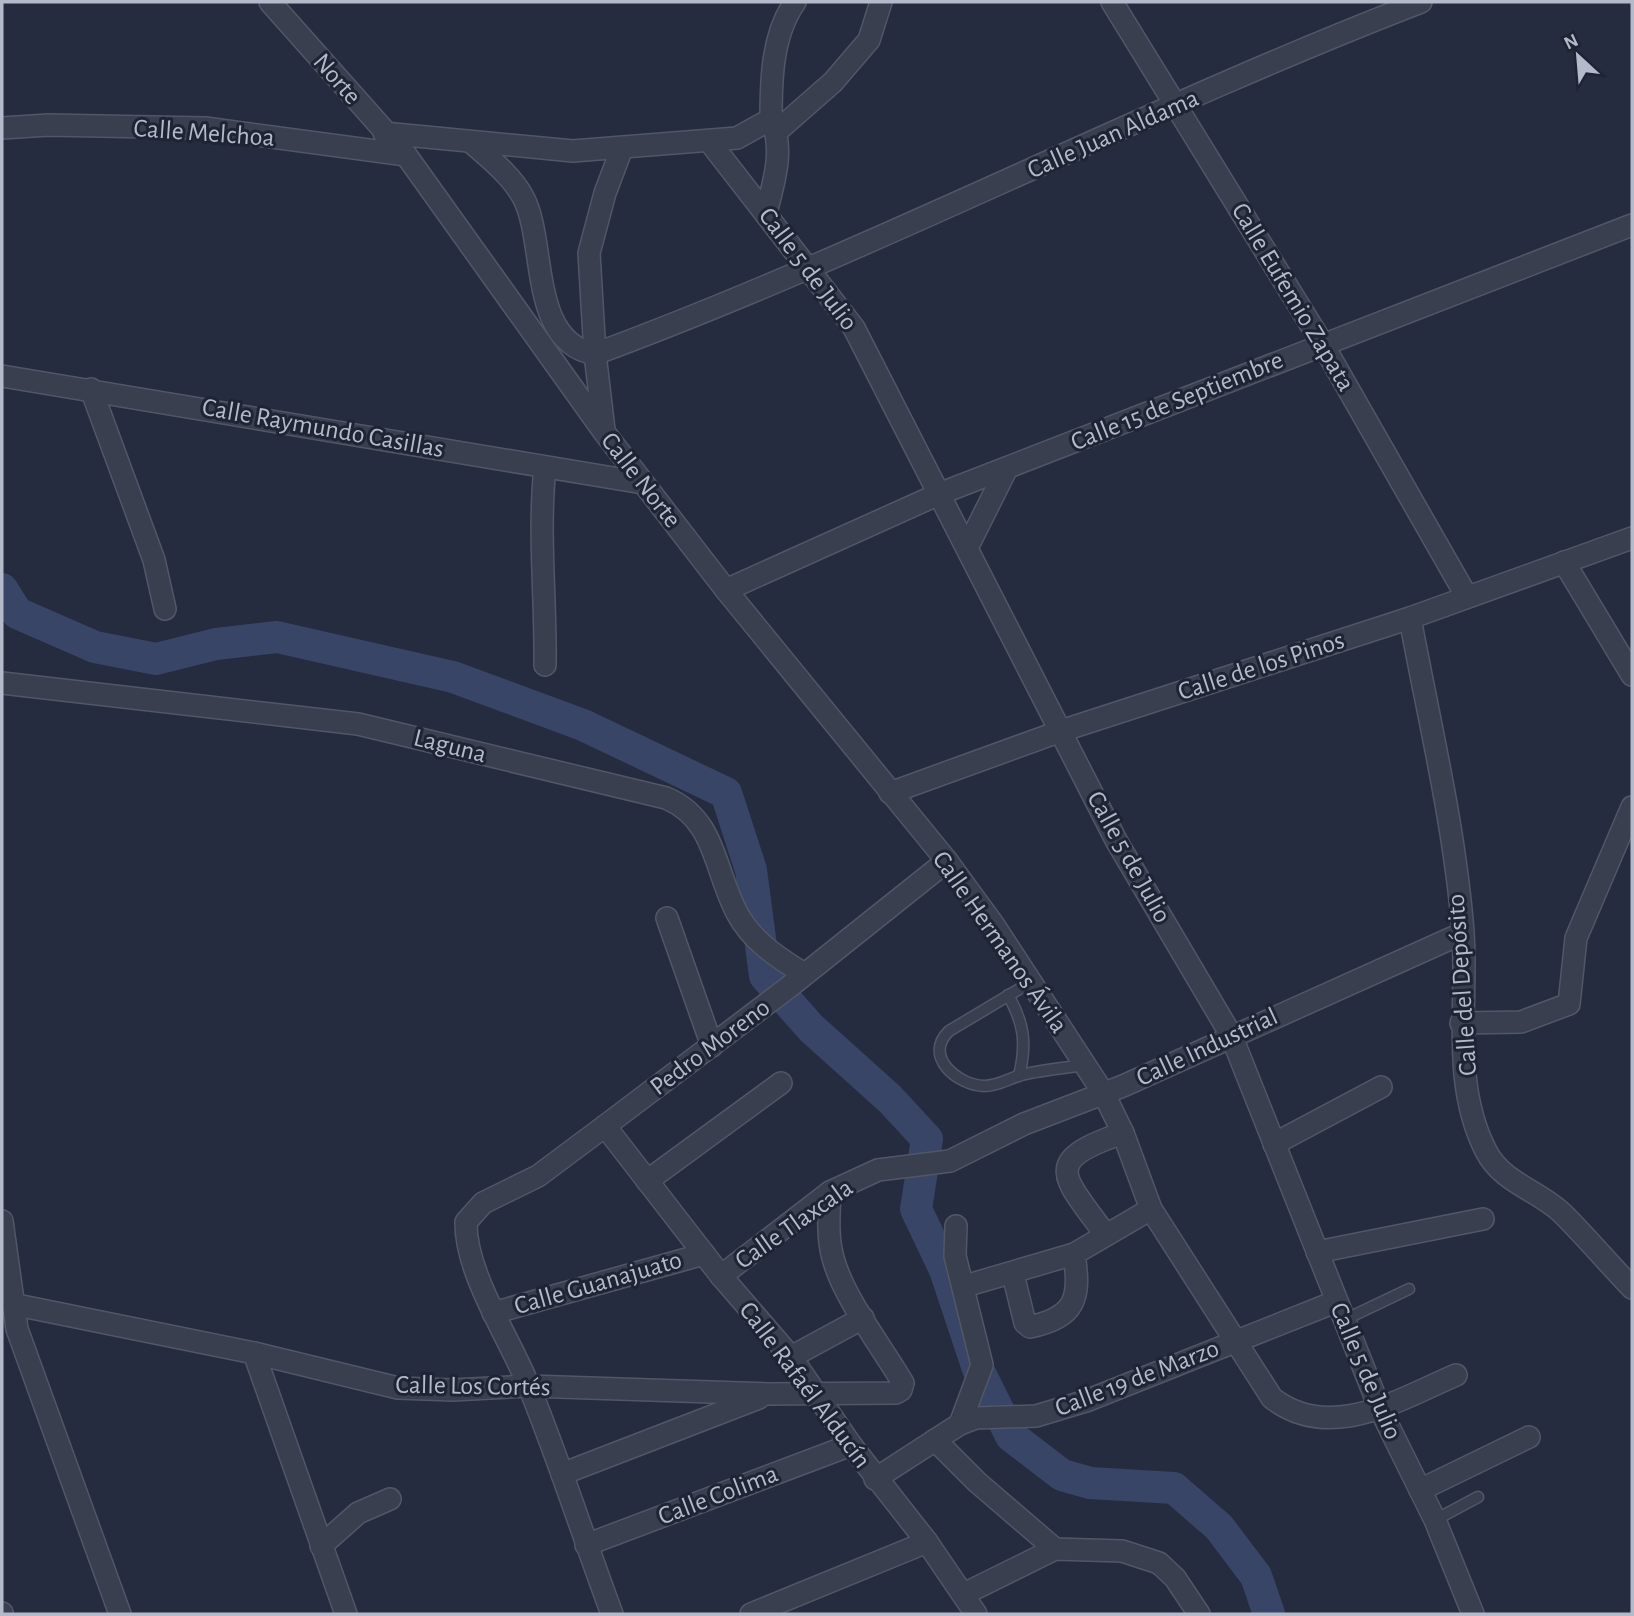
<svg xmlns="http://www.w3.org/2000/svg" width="1634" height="1616" viewBox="0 0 1634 1616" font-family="'Alegreya Sans',sans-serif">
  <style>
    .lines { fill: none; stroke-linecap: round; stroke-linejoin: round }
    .river { stroke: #394566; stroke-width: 32 }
    .lane-casing { stroke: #515767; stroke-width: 13 }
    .street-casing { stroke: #515767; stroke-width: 24 }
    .lane { stroke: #393f4f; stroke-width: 10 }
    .street { stroke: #393f4f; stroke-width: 21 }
    .labels { text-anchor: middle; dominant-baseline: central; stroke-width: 6; stroke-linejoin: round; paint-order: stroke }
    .street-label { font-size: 26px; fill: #b5baca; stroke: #1e2434 }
  </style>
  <rect width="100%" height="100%" fill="#252c3f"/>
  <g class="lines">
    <!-- river -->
    <polyline class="river" points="2,589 17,613 95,647 156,659 216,644 277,637 453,677 583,725 726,793 751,870 765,976 811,1028 890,1099 927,1139 916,1209 945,1270 978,1369 1011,1436 1062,1475 1090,1483 1174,1488 1219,1527 1256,1576 1269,1614"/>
    <!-- lane casing -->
    <g class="lane-casing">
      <g id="lane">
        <path d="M 1031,982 L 949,1031 C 923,1056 957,1085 984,1086 C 998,1086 1008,1079 1021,1075 C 1042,1070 1064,1068 1085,1065"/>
        <path d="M 1008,995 C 1024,1023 1027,1043 1019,1076"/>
        <polyline points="1344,1320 1409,1289"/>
        <polyline points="1435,1520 1478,1497"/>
      </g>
    </g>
    <!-- street casing -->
    <g class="street-casing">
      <g id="street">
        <path d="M 270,2 L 406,155 L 604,432 L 726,590 L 947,861 L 993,924 L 1104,1094 L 1123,1133 L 1151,1209 L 1272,1398 C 1330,1443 1398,1400 1456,1375"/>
        <polyline points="1112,2 1322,343 1467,597"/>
        <polyline points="2,128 48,125 205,128 406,155"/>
        <polyline points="776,132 833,82 869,40 881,2"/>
        <path d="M 384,133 L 573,151 L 737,138 L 771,119 C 771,79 772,35 795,2"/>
        <polyline points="709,141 854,328 1117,842 1231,1035 1380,1409 1435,1520 1473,1614"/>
        <path d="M 471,142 C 489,158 511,175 523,197 C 547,241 528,342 595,354 C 876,250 1141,110 1421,2"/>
        <path d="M 766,213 C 774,181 784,152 772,120"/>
        <polyline points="2,376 643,483"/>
        <polyline points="91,389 154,560 165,609"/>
        <polyline points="604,430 595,354 589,253 605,193 622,148"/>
        <polyline points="968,546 1007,468"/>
        <polyline points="1564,562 1632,675"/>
        <polyline points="726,590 939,494 1632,225"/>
        <path d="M 1410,618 C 1429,721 1455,827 1463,932 C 1468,1004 1451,1083 1486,1151 C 1502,1183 1540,1191 1563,1214 C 1587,1238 1609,1264 1632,1288"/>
        <path d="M 545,665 C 546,598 538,533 545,467"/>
        <path d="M 2,683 L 358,724 L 666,798 C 716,819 714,870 737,913 C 752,941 777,957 804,974"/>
        <polyline points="890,793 1061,731 1410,618 1632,538"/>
        <polyline points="667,918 712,1046"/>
        <polyline points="1461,1023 1521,1022 1569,1004 1576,938 1632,807"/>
        <polyline points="605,1126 721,1276 791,1357 851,1445 927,1542 976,1614"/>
        <polyline points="1274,1144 1381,1087"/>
        <polyline points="647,1181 781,1083"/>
        <polyline points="2,1221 17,1329 120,1614"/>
        <polyline points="956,1226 955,1256 982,1365 960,1424"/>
        <path d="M 1105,1234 C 1062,1175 1041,1161 1123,1133"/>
        <polyline points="1317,1252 1483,1219"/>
        <path d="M 1013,1274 L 1025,1323 L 1030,1327 C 1076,1317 1081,1298 1074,1254"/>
        <polyline points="721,1276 830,1192 878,1170 950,1161 1024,1124 1123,1086 1463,933"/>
        <polyline points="965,1286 1074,1254 1151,1209"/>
        <path d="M 12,1304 L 254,1353 L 398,1388 L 453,1390 L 529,1386 L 768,1394 L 896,1393 L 901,1390 L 903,1383 C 882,1347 843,1297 833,1258 C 827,1236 829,1215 830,1192"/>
        <polyline points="493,1313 704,1254"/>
        <polyline points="254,1353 346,1614"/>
        <polyline points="791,1357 863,1318"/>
        <polyline points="935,1440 977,1482 1055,1549"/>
        <polyline points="562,1474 759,1398"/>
        <polyline points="875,1479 960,1424 976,1418 1036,1416 1086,1401 1335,1302"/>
        <polyline points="1420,1490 1529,1437"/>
        <polyline points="586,1545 851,1445"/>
        <polyline points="321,1546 358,1513 390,1499"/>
        <polyline points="964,1594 1055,1549 1122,1551 1159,1563 1175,1578 1199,1614"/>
        <polyline points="2,1613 2,1614"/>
        <path d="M 612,1614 C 584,1539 560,1463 530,1389 C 511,1340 465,1274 466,1222 L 483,1203 L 538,1176 L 605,1126 L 789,987 L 947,861"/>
        <polyline points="751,1614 927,1542"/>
      </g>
    </g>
    <!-- lane -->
    <use href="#lane" class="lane"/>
    <!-- street -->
    <use href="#street" class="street"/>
  </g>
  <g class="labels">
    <!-- street labels -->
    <g class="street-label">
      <text transform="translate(337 79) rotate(49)">Norte</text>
      <text transform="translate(204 133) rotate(4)">Calle Melchoa</text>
      <text transform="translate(1113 134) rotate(-24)">Calle Juan Aldama</text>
      <text transform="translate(808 269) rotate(53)">Calle 5 de Julio</text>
      <text transform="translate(1293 297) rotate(59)">Calle Eufemio Zapata</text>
      <text transform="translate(1177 401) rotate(-22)">Calle 15 de Septiembre</text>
      <text transform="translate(323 428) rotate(10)">Calle Raymundo Casillas</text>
      <text transform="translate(641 480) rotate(52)">Calle Norte</text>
      <text transform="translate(1261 666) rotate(-18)">Calle de los Pinos</text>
      <text transform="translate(450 746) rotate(14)">Laguna</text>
      <text transform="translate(1129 857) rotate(61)">Calle 5 de Julio</text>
      <text transform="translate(1000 942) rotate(55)">Calle Hermanos Ávila</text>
      <text transform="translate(1462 985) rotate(-94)">Calle del Depósito</text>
      <text transform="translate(710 1047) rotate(-37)">Pedro Moreno</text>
      <text transform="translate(1207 1047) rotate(-25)">Calle Industrial</text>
      <text transform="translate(794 1224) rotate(-35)">Calle Tlaxcala</text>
      <text transform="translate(598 1283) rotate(-16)">Calle Guanajuato</text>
      <text transform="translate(1366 1371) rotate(67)">Calle 5 de Julio</text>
      <text transform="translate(1137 1378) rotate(-21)">Calle 19 de Marzo</text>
      <text transform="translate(805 1385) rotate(53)">Calle Rafaél Alducín</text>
      <text transform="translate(473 1386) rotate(1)">Calle Los Cortés</text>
      <text transform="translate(718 1495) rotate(-21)">Calle Colima</text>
    </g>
  </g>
  <!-- border -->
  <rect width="1634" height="1616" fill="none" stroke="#b5baca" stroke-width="7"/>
  <!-- north arrow -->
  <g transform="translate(1578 56) rotate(334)" stroke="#1e2434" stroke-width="5" paint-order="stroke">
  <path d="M0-5L12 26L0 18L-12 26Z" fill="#b5baca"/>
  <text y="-10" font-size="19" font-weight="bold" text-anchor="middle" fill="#b5baca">N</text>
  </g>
</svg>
